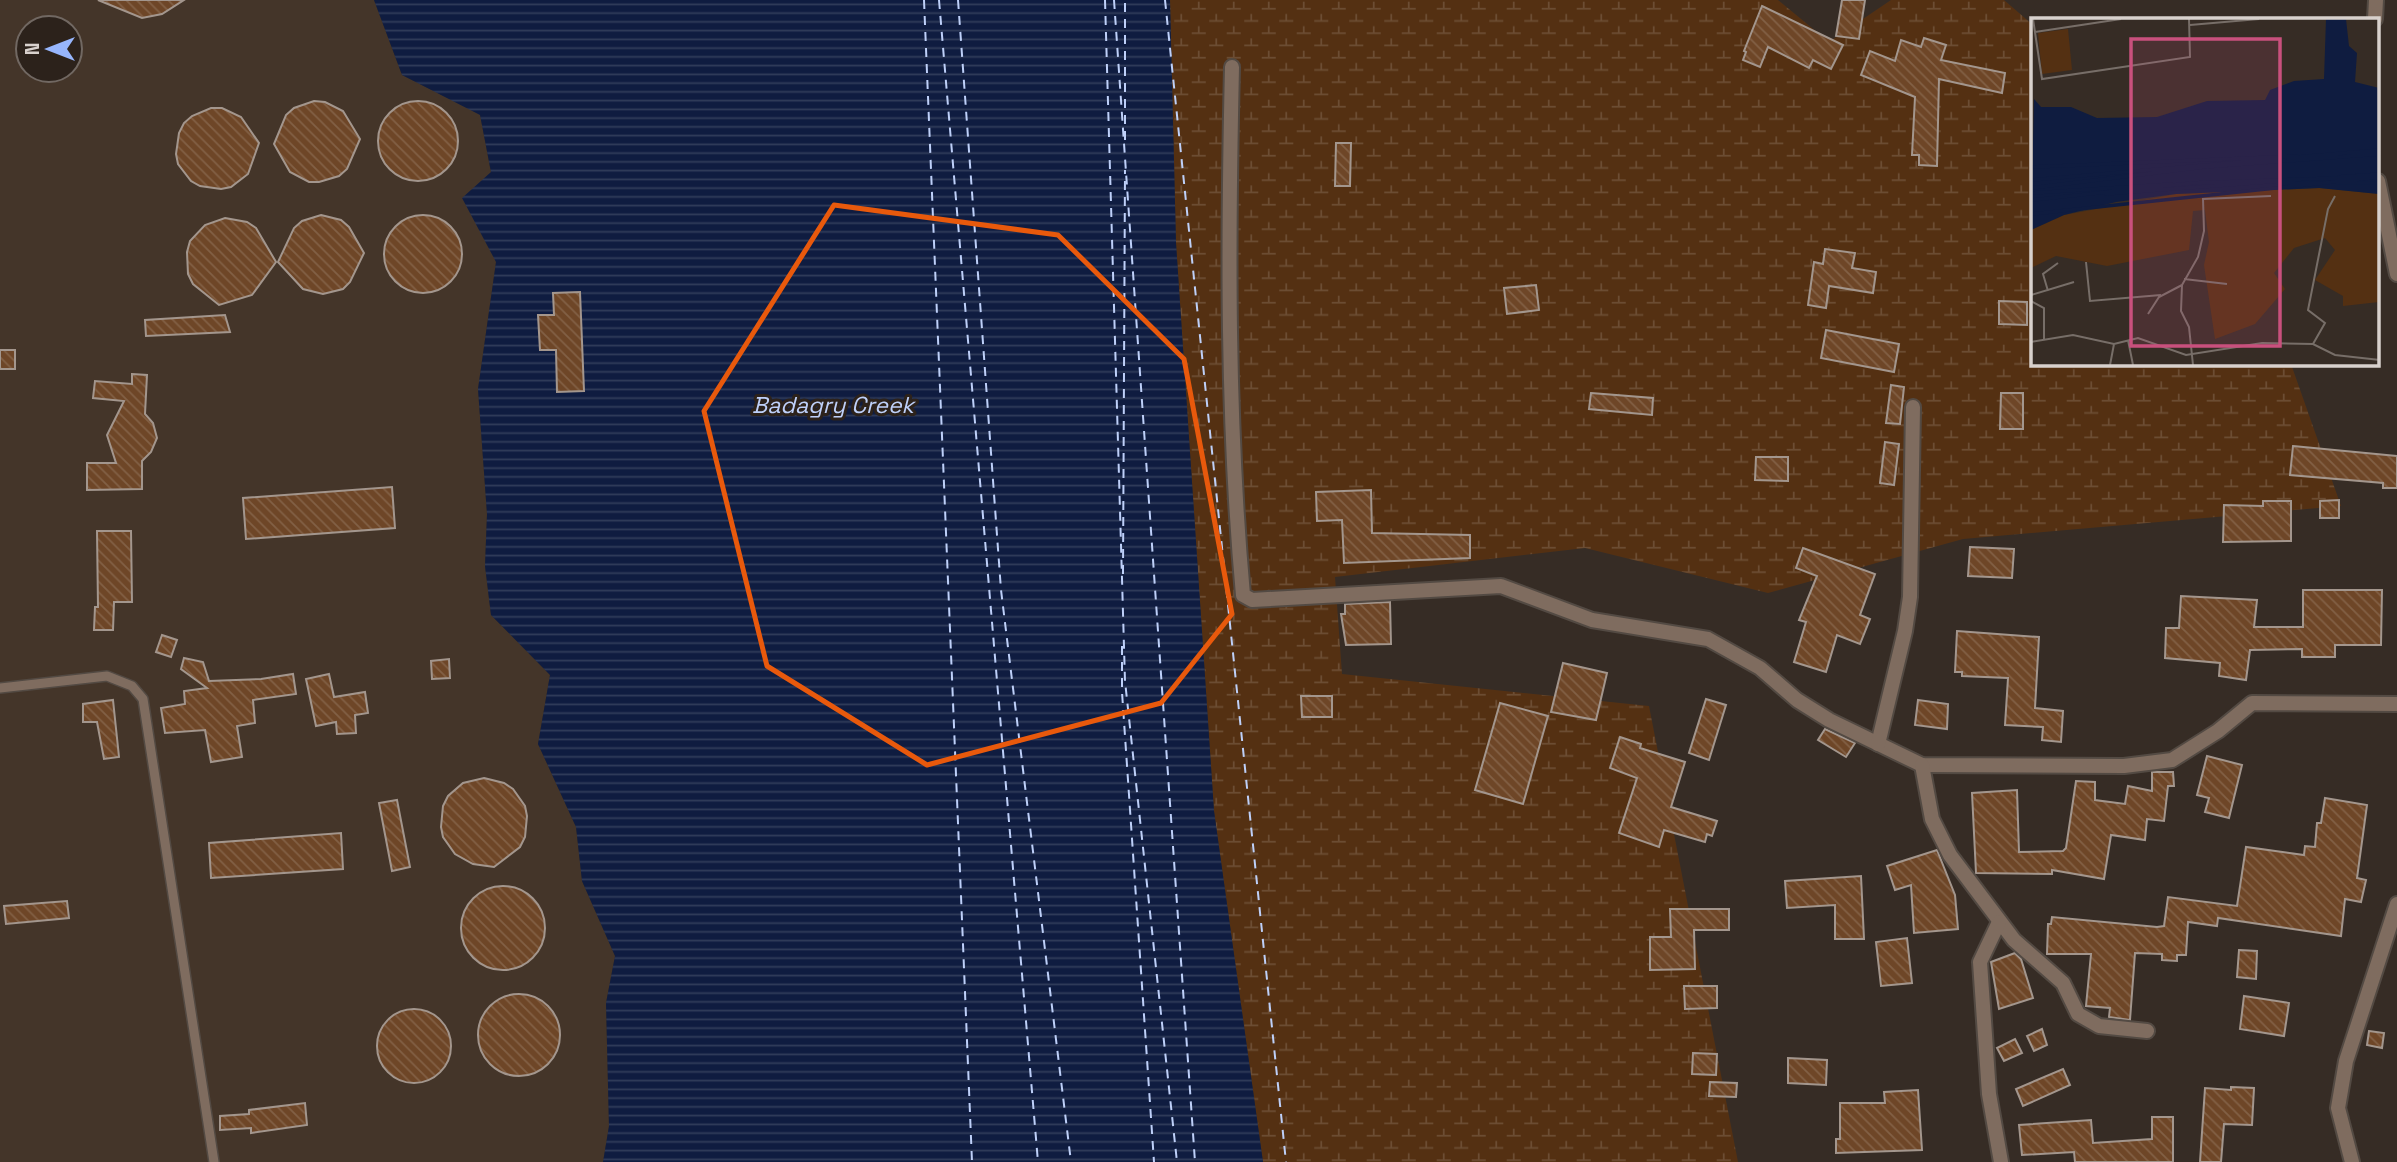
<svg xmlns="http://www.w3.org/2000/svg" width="2397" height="1162" viewBox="0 0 2397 1162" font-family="'Space Grotesk',sans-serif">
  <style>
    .built { fill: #443529; fill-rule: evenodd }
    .wetland { fill: url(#wetland-marsh) }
    .water { fill: url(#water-rules) }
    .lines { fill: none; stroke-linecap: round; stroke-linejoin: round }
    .ferry { stroke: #bed0f9; stroke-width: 2; stroke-dasharray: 9 7; stroke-linecap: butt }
    .building { fill: url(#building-back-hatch); stroke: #a3968d; stroke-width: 2 }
    .lane-casing { stroke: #534a43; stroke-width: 12 }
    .street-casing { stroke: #534a43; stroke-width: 18 }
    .lane { stroke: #7f6c5f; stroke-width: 9 }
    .street { stroke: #7f6c5f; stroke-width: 14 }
    .marked { fill: none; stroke: #e8590c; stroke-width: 5; stroke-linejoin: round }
    .labels { text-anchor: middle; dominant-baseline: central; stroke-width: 6; stroke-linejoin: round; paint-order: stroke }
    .water-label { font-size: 23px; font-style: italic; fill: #bed0f9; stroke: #2c221b }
    .inset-river { fill: none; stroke: #0f1c40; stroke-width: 3.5 }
    .inset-road { fill: none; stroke: #776e68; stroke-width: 2 }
    .view { fill: #c9507d; fill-opacity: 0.15; stroke: #c9507d; stroke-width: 3.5 }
    .inset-edge { fill: none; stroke: #d8d1cd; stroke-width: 3.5 }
  </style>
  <defs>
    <pattern id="wetland-marsh" width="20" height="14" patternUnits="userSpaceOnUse" patternTransform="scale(1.75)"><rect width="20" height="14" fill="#543012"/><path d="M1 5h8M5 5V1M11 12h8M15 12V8" fill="none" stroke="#6c4d33"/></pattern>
    <pattern id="water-rules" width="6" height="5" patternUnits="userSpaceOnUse" patternTransform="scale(1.75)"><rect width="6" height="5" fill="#0f1c40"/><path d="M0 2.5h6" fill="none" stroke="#313c5a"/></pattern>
    <pattern id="building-back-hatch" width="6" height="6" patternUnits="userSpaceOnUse" patternTransform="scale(1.75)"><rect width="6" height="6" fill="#6e4627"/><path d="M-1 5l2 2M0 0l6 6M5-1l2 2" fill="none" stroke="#826045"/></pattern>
  </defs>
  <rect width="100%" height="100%" fill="#362c25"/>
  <!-- built -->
  <path class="built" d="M 0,0 L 374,0 L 402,75 L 480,114 L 491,173 L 486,222 L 496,262 L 478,389 L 487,514 L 485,566 L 491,615 L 550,675 L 538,744 L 576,827 L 582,881 L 615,956 L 606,1003 L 609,1126 L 603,1162 L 0,1162 ZM 28,28 L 70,28 L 70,70 L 28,70 Z"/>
  <!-- wetland -->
  <polygon class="wetland" points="1170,0 1778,0 1829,42 1891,0 2004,0 2033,25 2033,364 2291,364 2341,506 1963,539 1768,593 1585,548 1335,577 1342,674 1649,706 1738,1162 1263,1162 1214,811 1176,243"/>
  <!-- water -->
  <polygon class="water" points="374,0 1170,0 1176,243 1214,811 1263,1162 603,1162 609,1126 606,1003 615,956 582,881 576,827 538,744 550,675 491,615 485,566 487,514 478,389 496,262 462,198 491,172 480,115 402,75"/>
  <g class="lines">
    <!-- ferry -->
    <g class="ferry">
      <polyline points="924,0 972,1162"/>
      <polyline points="939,0 1038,1162"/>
      <polyline points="958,0 1001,590 1071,1162"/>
      <polyline points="1105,0 1125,681 1177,1162"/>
      <polyline points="1114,0 1195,1162"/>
      <polyline points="1165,0 1286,1162"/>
      <polyline points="1125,140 1125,0"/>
      <polyline points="1123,574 1125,170"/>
      <polyline points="1122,646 1122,692 1154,1162"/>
    </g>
  </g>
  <!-- building -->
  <g class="building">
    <polygon points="98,0 184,0 162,14 142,18"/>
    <polygon points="1842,0 1865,0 1859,39 1836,36"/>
    <polygon points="1762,6 1843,45 1831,69 1813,60 1809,68 1768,47 1760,67 1743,60 1746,52 1744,51"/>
    <polygon points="1924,38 1946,45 1941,60 2005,73 2002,93 1939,79 1937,166 1919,165 1919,155 1912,155 1915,97 1861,75 1870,51 1895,61 1901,40 1921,47"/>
    <circle cx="418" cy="141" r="40"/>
    <polygon points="314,101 325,102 343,111 360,139 347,169 339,176 319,182 309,182 290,172 274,144 286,115 294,108"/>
    <polygon points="211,108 222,108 241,117 259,143 248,174 231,187 221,189 200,186 191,181 178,164 176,154 179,133 184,123 192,116"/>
    <polygon points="1336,143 1351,143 1350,186 1335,186"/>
    <circle cx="423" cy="254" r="39"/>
    <polygon points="321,215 341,220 349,227 364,253 350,282 343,289 323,294 303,289 278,262 294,228 302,221"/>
    <polygon points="225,218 247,222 256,228 276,262 252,295 219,305 193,284 188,274 187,252 190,241 205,225"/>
    <polygon points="1825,249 1855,253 1852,268 1876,272 1873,293 1829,286 1826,308 1808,305 1814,262 1823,264"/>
    <polygon points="1536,285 1539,310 1507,314 1504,288"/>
    <polygon points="580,292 584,391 557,392 556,350 540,350 538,315 554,315 553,293"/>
    <polygon points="1999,301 2027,302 2027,325 1999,324"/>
    <polygon points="225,315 230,332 146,336 145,320"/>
    <polygon points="1826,330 1899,344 1894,372 1821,358"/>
    <rect x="0" y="350" width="15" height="19"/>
    <polygon points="132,374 147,375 145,414 153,423 157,438 151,452 142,461 142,489 87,490 87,463 116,463 107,435 124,401 93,398 95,381 132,384"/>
    <polygon points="1891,385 1904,387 1900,424 1886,423"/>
    <polygon points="1591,393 1653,398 1652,415 1589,409"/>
    <polygon points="2001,393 2023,393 2023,429 2000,429"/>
    <polygon points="1885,442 1899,444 1894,485 1880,483"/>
    <polygon points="2293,446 2397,456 2397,488 2383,488 2383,483 2290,475"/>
    <polygon points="1756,457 1788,457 1788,481 1755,480"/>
    <polygon points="392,487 395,528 246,539 243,498"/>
    <polygon points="1371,490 1372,533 1470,535 1470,558 1344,563 1342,520 1317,521 1316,492"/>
    <polygon points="2339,500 2339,518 2320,518 2320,501"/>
    <polygon points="2263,501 2291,501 2291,541 2223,542 2224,505 2263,506"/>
    <polygon points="97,531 131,531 132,602 114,602 113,630 94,630 95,607 98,607"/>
    <polygon points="1970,547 2014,549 2012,578 1968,576"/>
    <polygon points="1803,548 1875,574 1860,615 1870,619 1860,644 1837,635 1826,672 1794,662 1806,622 1799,620 1817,576 1796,568"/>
    <polygon points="2303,590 2382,590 2381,645 2335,645 2335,657 2302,657 2302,649 2250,650 2246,680 2219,676 2220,663 2165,658 2166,628 2179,628 2181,596 2257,600 2254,627 2303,627"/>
    <polygon points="1390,602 1391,644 1346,645 1341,614 1345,614 1345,604"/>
    <polygon points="1957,631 2039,637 2035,708 2063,711 2061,742 2042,740 2043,727 2005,725 2008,678 1962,676 1962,672 1955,672"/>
    <polygon points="162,635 177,640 171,657 156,652"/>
    <polygon points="184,658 203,662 209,681 261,679 293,674 296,694 253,700 255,723 237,726 242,757 211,762 205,730 165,733 161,708 185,704 184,691 207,688 181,669"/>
    <polygon points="449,659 450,678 432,679 431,661"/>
    <polygon points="1563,663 1607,673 1596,720 1551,712"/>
    <polygon points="329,674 334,697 365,692 368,713 355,715 356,733 337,734 336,722 316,726 306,679"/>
    <polygon points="1301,696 1332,696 1332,717 1302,717"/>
    <polygon points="1706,699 1726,705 1709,760 1689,753"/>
    <polygon points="113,700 119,757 104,759 97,722 83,722 83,704"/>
    <polygon points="1918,700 1948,704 1947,729 1915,725"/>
    <polygon points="1500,703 1548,716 1523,804 1475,790"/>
    <polygon points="1825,729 1855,743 1846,757 1818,740"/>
    <polygon points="1620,737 1641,744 1640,748 1685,762 1671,807 1717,821 1712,836 1707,834 1705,842 1664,830 1659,847 1619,833 1637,778 1610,768"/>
    <polygon points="2207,756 2242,765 2229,818 2205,812 2209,798 2197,795"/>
    <polygon points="2152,772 2173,772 2174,786 2168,786 2164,821 2147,819 2145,840 2111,835 2104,879 2052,870 2052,874 1976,873 1972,793 2017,790 2019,852 2063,851 2066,848 2076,781 2095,782 2095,800 2125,804 2128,786 2152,791"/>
    <polygon points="484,778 504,783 513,789 525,806 527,816 525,837 520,847 494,867 473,864 455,854 443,837 441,827 443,806 448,796 463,783"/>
    <polygon points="2325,798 2367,805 2357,878 2366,880 2361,902 2345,899 2341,936 2218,918 2217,926 2188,922 2186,955 2177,955 2177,961 2162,960 2162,954 2135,953 2130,1020 2109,1017 2110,1008 2086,1006 2091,954 2047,954 2048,924 2051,924 2052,917 2157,927 2164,926 2168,897 2237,906 2246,847 2304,855 2305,846 2315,847 2317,823 2321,823"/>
    <polygon points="397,800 410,867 392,871 379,803"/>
    <polygon points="341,833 343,869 211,878 209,843"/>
    <polygon points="1937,850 1955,895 1958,929 1914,933 1911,885 1895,890 1887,866"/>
    <polygon points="1861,876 1864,939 1835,939 1835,905 1787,908 1785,881"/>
    <circle cx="503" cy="928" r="42"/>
    <polygon points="67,901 69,918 6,924 4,906"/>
    <polygon points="1670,909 1729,909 1729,930 1694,930 1695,969 1650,970 1650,937 1671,937"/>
    <polygon points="1907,938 1912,983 1881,986 1876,942"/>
    <polygon points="2239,950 2257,951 2256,979 2237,977"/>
    <polygon points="2015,953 2021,959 2033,998 1999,1009 1991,962"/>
    <polygon points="1684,986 1717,986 1717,1008 1685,1009"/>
    <circle cx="519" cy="1035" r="41"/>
    <polygon points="2244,996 2289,1003 2284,1036 2240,1029"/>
    <circle cx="414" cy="1046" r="37"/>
    <polygon points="2042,1029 2047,1045 2034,1051 2027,1036"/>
    <polygon points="2369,1031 2384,1033 2382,1048 2367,1045"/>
    <polygon points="2015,1039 2022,1053 2004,1061 1997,1048"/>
    <polygon points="1693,1053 1717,1054 1716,1075 1692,1074"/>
    <polygon points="1788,1058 1827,1060 1826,1085 1788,1083"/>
    <polygon points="2063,1069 2070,1085 2023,1106 2016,1089"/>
    <polygon points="1710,1082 1737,1083 1736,1097 1709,1096"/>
    <polygon points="2231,1087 2254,1088 2252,1125 2224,1124 2221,1162 2200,1162 2205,1088 2231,1090"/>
    <polygon points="1918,1090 1922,1150 1836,1153 1836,1139 1840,1139 1840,1103 1885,1103 1884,1092"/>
    <polygon points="305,1103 307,1125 251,1133 251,1128 220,1130 220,1116 249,1114 249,1110"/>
    <polygon points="2152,1117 2173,1117 2173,1162 2075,1162 2074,1152 2022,1155 2019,1125 2091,1120 2093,1143 2152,1139"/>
  </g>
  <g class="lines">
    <!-- lane casing -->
    <g class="lane-casing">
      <polyline id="lane" points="0,688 107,676 132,686 143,699 214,1162"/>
    </g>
    <!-- street casing -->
    <g class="street-casing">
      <g id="street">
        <polyline points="2375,19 2376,0"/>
        <path d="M 1232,67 C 1228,243 1227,419 1243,595 L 1252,600 L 1501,586 L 1592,620 L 1708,639 L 1760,668 L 1797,700 L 1829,720 L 1922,765 L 2124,766 L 2172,760 L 2218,731 L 2252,703 L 2397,704"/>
        <polyline points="2378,181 2397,274"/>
        <polyline points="1878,744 1905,631 1910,597 1913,407"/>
        <polyline points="1922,765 1932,819 1950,855 2014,940 2063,983 2078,1014 2099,1026 2147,1031"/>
        <polyline points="1999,922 1980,962 1989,1094 2001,1162"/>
        <polyline points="2352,1162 2338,1108 2346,1061 2397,904"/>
      </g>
    </g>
    <!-- lane -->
    <use href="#lane" class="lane"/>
    <!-- street -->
    <use href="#street" class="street"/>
  </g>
  <!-- marked area -->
  <path class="marked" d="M 834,205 L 1058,235 L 1184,359 L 1232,614 L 1161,703 L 927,765 L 767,666 L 704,411 Z"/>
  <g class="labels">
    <!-- water labels -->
    <g class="water-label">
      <text x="833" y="405">Badagry Creek</text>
    </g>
  </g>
  <!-- overview -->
  <g transform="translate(2031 18)">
    <rect width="348" height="348" fill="#362c25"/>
    <path d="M 37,11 L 41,52 L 11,56 L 7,15 Z" fill="#543012"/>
    <path d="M 289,170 L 348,176 L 348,284 L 312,288 L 312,278 L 284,262 L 304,232 L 294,220 L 263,230 L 243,255 L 254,271 L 224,306 L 184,321 L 173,247 L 178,224 L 174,192 L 162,193 L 158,232 L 76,248 L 25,238 L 0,250 L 0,212 L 33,197 L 145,176 Z" fill="#543012"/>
    <path d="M 295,1 L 315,1 L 318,28 L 326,35 L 324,64 L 348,70 L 348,176 L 288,170 L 145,176 L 85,184 L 33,197 L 0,212 L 3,81 L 10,89 L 40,89 L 66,100 L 126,99 L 176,83 L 234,82 L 239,72 L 263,63 L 293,61 Z" fill="#0f1c40"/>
    <path class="inset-river" d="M 321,136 L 347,135M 0,149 L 267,138M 307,159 L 349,156M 0,162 L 349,132M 246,165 L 286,165M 305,165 L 349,165M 0,170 L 173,149 L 349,136M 0,175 L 142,166M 73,176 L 249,163M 0,182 L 161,165 L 337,159M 0,196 L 349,159"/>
    <path class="inset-road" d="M 2,1 L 11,61 L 159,39 L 158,1M 159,7 L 228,1M 4,14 L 90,1M 55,244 L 59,283 L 130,277M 153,261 L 196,266M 17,273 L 12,256 L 27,245M 0,277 L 43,264M 0,283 L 13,290 L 13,321M 117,296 L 128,279 L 151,267M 97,322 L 102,347M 0,324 L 42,317 L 83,326 L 107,320 L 155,337 L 231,325 L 282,326 L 304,337 L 349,342M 282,326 L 294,305 L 277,292 L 297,191 L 304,178M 79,347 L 83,326M 162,347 L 158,309 L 150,293 L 151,267 L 167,239 L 173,213 L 172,181 L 240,178"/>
    <path class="view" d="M 100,21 L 249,21 L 249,328 L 100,328 Z"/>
    <rect width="348" height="348" class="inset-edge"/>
  </g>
  <!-- north arrow -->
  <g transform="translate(49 49) rotate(270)"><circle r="33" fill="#2c221b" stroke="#716862" stroke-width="2"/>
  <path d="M0-5L12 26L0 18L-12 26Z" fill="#97b6fd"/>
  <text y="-10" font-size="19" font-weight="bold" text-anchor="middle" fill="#d8d1cd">N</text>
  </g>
</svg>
